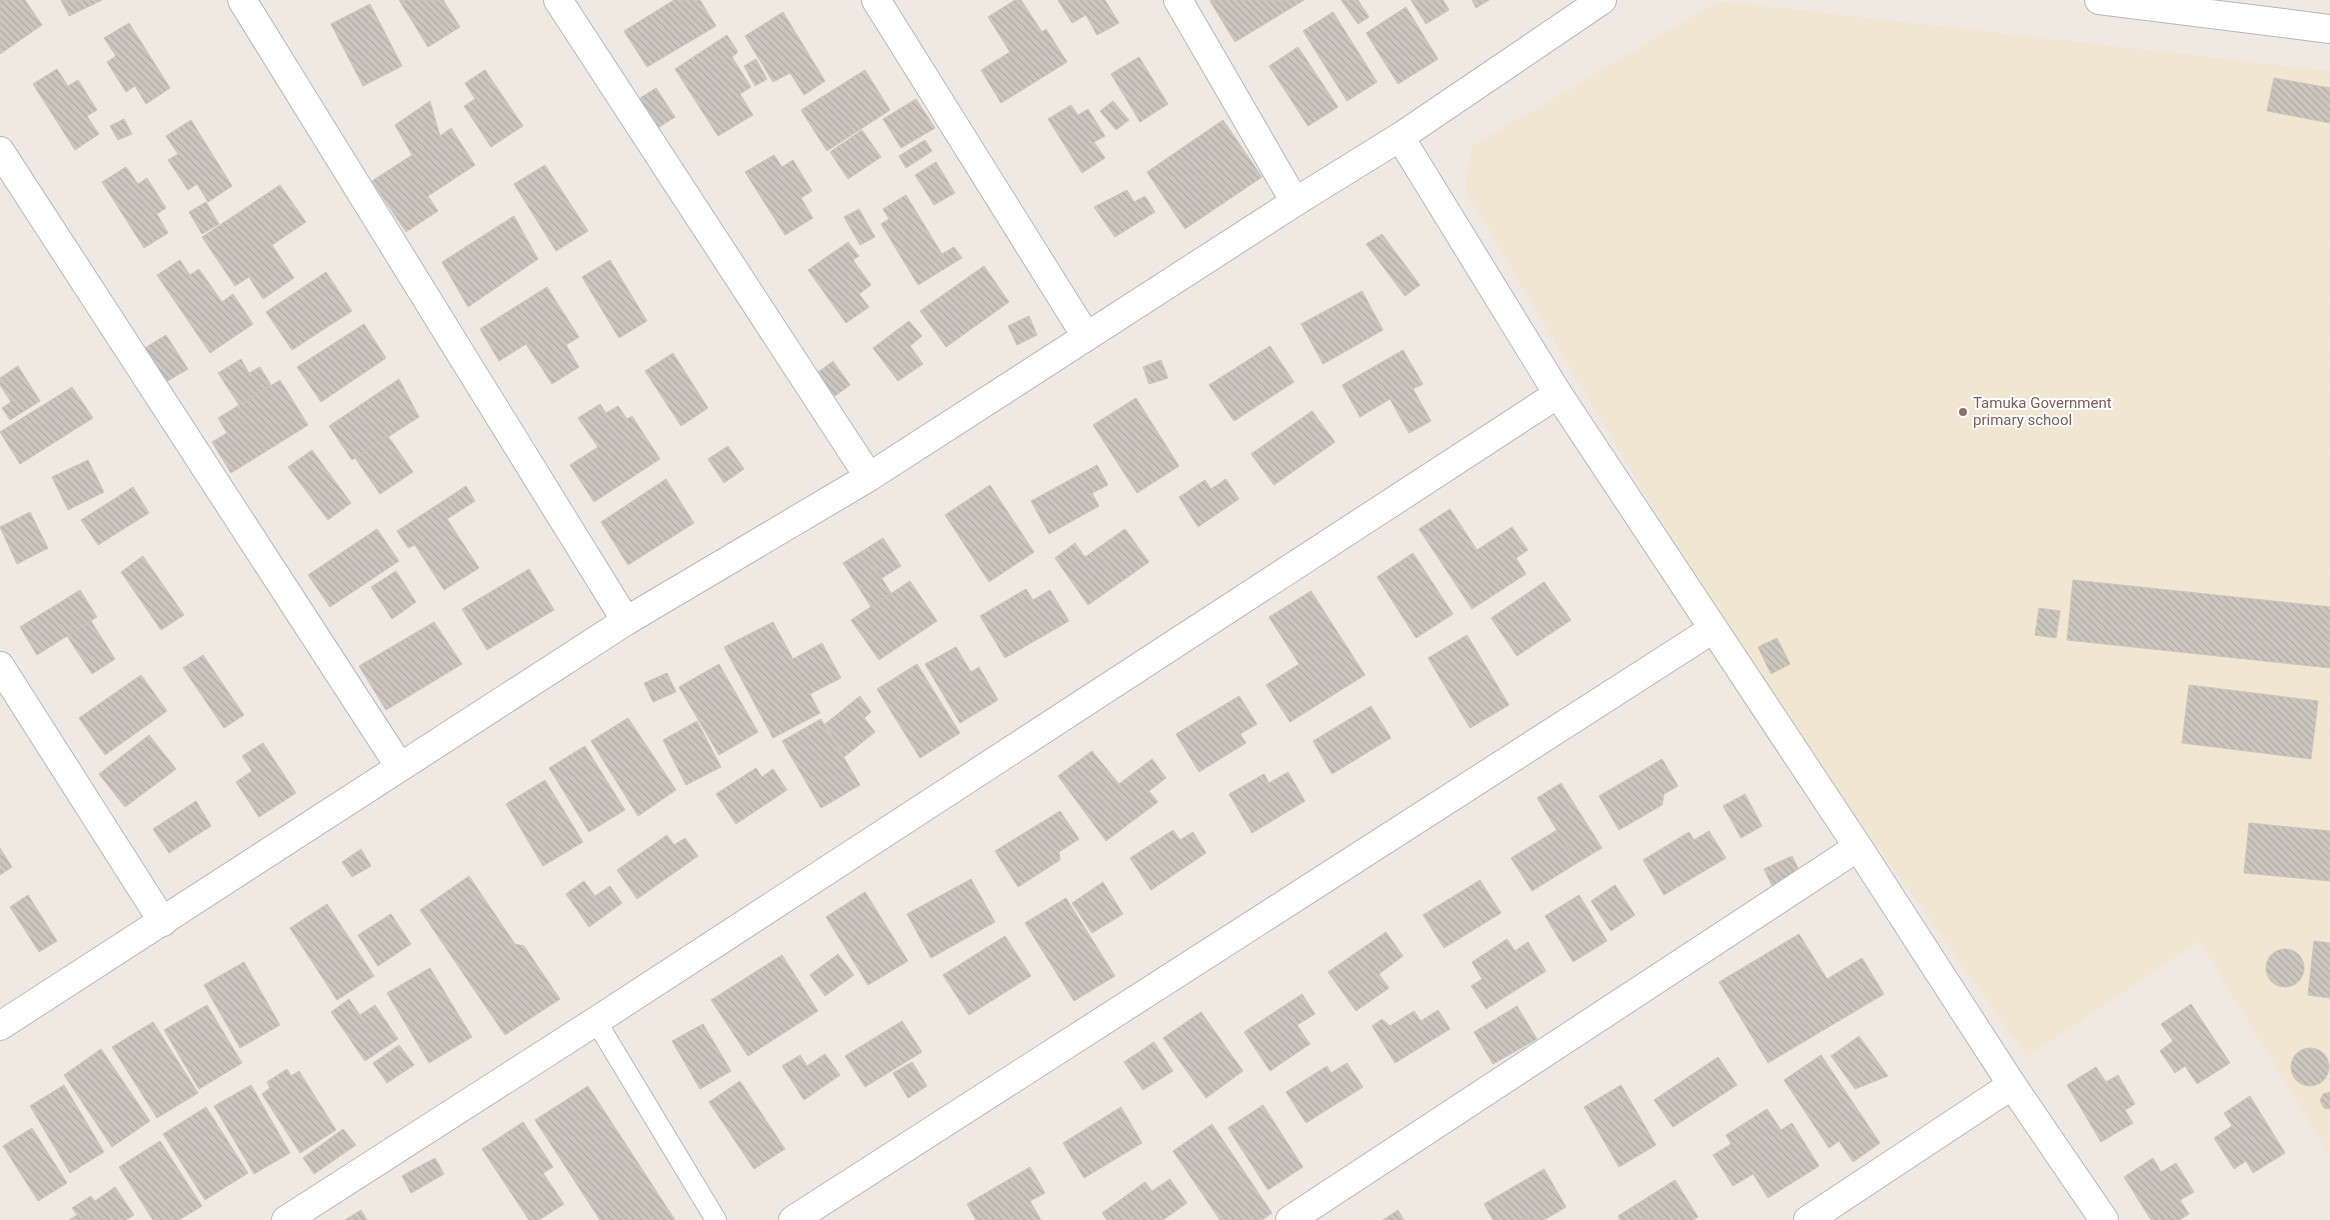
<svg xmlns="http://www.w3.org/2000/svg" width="2330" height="1220" viewBox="0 0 2330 1220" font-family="Roboto,sans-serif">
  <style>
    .education { fill: #f0e6d1 }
    .building { fill: url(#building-back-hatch); stroke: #cbc5ba }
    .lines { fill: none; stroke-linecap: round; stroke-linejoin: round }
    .lane-casing { stroke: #b4b7c1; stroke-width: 22 }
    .street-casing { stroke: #b4b7c1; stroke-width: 30 }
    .lane { stroke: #fff; stroke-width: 20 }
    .street { stroke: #fff; stroke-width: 28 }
    .education-dot { fill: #8d6e63; stroke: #fff; stroke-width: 2 }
    .labels { text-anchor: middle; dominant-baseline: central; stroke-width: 4; stroke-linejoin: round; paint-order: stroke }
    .education-label { font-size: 15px; fill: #785e54; stroke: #fff; text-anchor: start }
  </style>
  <defs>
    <pattern id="building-back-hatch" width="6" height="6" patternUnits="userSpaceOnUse" patternTransform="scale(1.25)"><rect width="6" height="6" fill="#cbc7bf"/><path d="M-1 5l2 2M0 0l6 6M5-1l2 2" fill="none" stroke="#afaba4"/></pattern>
  </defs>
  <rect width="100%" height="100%" fill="#efe9e1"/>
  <!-- education -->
  <polygon class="education" points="1719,1 2330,71 2329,1155 2199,941 2027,1057 1728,635 1465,190 1472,146"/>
  <!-- building -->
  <g class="building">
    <polygon points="0,0 25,0 42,25 0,54"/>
    <polygon points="61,0 102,0 69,16"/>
    <polygon points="399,0 443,0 460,27 428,47"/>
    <polygon points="674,0 700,0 716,26 647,67 624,31"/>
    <polygon points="1015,0 1021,0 1042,32 1046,29 1067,62 1001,103 981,70 1010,52 988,17"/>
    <polygon points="1058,0 1105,0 1119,23 1097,35 1086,15 1072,23"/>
    <polygon points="1212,0 1304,0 1235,42 1210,1"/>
    <polygon points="1341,0 1358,0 1369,17 1358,24"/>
    <polygon points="1411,0 1443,0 1449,10 1426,24"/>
    <polygon points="1472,0 1489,0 1476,8"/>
    <polygon points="370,4 402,66 363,86 331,24"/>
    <polygon points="1406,7 1438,59 1398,84 1366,33"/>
    <polygon points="783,12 825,81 804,95 790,73 773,82 745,36"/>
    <polygon points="1333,12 1377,82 1347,101 1303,31"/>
    <polygon points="129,23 170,88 146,104 135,86 126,92 107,62 116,56 104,38"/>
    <polygon points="727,35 738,52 732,57 751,87 740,94 753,115 718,136 675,69"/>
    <polygon points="1298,47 1338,107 1308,126 1269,66"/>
    <polygon points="1139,57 1168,104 1140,122 1111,74"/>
    <polygon points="756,59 767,79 755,86 744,66"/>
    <polygon points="57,69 68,86 78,80 97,110 87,116 99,134 75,150 33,84"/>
    <polygon points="485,70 523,126 491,147 464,106 475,99 465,83"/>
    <polygon points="865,70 890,110 827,151 801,110"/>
    <polygon points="2274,78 2330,88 2330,123 2267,111"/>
    <polygon points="656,88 675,117 656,129 637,100"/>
    <polygon points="916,99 935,128 901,148 883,119"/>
    <polygon points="430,101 440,136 451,128 475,165 428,196 438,211 406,232 372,181 412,155 395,125"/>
    <polygon points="1113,101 1129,120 1116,130 1100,111"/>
    <polygon points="1071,105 1078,115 1088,109 1105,136 1094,142 1105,158 1082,173 1048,119"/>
    <polygon points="124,119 132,134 118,140 110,126"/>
    <polygon points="191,120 232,186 208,202 197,184 188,190 168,160 178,154 166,136"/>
    <polygon points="1223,120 1262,177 1185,229 1147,172"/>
    <polygon points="862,130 881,157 848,179 830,152"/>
    <polygon points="925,140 932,151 906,168 899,156"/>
    <polygon points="774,155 782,167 793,160 812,191 801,198 813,218 785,235 745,172"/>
    <polygon points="936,162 955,193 934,205 915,175"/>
    <polygon points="545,165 588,231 556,251 514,184"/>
    <polygon points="126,167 138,184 147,178 166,208 157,214 168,233 144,248 102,182"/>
    <polygon points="280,185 306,222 272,245 294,278 263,299 249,277 235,286 202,237"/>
    <polygon points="1127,190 1134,202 1145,196 1155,212 1115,237 1094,207"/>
    <polygon points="906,195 942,254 954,247 962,258 918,285 881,224 889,219 883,209"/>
    <polygon points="206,202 219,224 202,234 189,212"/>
    <polygon points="859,209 875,237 860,245 844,217"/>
    <polygon points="514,216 538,259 468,307 442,262"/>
    <polygon points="1382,234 1420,285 1405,296 1366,244"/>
    <polygon points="848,242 859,256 853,260 871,285 859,294 869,307 846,323 808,270"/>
    <polygon points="180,260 190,275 199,269 222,302 233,294 253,324 210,353 157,275"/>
    <polygon points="610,260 647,321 619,338 582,277"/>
    <polygon points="984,266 1009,302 946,347 920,311"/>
    <polygon points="326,272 352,311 292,350 266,312"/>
    <polygon points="547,287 579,337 566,345 579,367 552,384 526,344 499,361 480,329"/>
    <polygon points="1362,291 1383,330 1323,364 1301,324"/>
    <polygon points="1029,316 1037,335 1017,345 1008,326"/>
    <polygon points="909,321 922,336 910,346 923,364 898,381 873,348"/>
    <polygon points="364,324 386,358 321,402 297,367"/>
    <polygon points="166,335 188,369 166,382 145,348"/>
    <polygon points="1270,346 1294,382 1234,421 1209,385"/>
    <polygon points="1403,350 1423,384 1413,389 1431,421 1409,433 1390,399 1360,417 1342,385"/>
    <polygon points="673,353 708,408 681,426 645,371"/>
    <polygon points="241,359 249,373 260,367 271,385 239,405 218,373"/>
    <polygon points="1161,360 1168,378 1149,384 1143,367"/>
    <polygon points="833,361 850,385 835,396 817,373"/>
    <polygon points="18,366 40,401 10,420 2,408 11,402 0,385 0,378"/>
    <polygon points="399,379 419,417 352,460 329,426"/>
    <polygon points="280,380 308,425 231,473 212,442 227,433 218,418"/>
    <polygon points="72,387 93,418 20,464 0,432"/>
    <polygon points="1136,398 1179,466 1137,493 1093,425"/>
    <polygon points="600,404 606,413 618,406 627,419 632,416 660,459 594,502 570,465 598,447 578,418"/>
    <polygon points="1312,411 1335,442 1274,485 1251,454"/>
    <polygon points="388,436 413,472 380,494 355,458"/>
    <polygon points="728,446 744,469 724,483 708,459"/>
    <polygon points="312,450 351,503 328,520 288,467"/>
    <polygon points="88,460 104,492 68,510 52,477"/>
    <polygon points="1097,465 1108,485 1092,493 1099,506 1049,534 1031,501"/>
    <polygon points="666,479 694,523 628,565 601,522"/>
    <polygon points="1226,479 1239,499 1198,527 1179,497 1205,480 1211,489"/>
    <polygon points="990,485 1034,552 989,582 945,515"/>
    <polygon points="466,486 475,501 447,519 479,568 444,590 415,545 408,548 397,531"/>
    <polygon points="133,487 149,513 98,545 81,520"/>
    <polygon points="1450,509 1477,550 1512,527 1528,550 1516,558 1526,574 1472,609 1419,529"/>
    <polygon points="30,512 48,548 17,564 0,527"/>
    <polygon points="377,529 399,561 330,607 308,575"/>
    <polygon points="1125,529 1149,562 1088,605 1055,558 1075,543 1085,557"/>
    <polygon points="883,538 901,566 882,578 864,550"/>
    <polygon points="864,550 891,593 871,607 843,563"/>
    <polygon points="1413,553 1453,614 1416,638 1377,577"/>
    <polygon points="143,556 184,615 161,630 121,572"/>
    <polygon points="529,569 554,610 487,650 462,609"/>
    <polygon points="396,571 416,602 392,619 371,587"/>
    <polygon points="2073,580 2330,607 2330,668 2067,640"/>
    <polygon points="910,581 937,621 879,660 851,620"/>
    <polygon points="1544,582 1571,620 1517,656 1491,618"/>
    <polygon points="1026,589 1033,600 1050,590 1069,621 1005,658 980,616"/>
    <polygon points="80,590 97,617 37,655 20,627"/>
    <polygon points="1311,591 1365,675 1290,722 1266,685 1299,664 1269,617"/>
    <polygon points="2039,608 2060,611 2056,638 2035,635"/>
    <polygon points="91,621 115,659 92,674 67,636"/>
    <polygon points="434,622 462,664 386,710 359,666"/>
    <polygon points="773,622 793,659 822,643 841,678 810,694 820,713 773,738 724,647"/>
    <polygon points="1467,635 1509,705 1470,728 1428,658"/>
    <polygon points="1777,638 1790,664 1771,674 1758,647"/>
    <polygon points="956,647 971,672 979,667 998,700 960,723 925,664"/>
    <polygon points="203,655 244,715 224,728 183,668"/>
    <polygon points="719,664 758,732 719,755 679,687"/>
    <polygon points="917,664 960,733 920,758 877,689"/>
    <polygon points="667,673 676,692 653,702 644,683"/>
    <polygon points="141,675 167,711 105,755 79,718"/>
    <polygon points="2189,685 2318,701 2311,759 2182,743"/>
    <polygon points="860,696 871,712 864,718 875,732 844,757 825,724"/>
    <polygon points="1239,696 1257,724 1240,734 1246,743 1199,772 1176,734"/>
    <polygon points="1371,706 1391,738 1332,774 1313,741"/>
    <polygon points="628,718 676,790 638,816 591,741"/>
    <polygon points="821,719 860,785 821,808 782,741"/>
    <polygon points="697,721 721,767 686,785 663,740"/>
    <polygon points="149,735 176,769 125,807 99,774"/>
    <polygon points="263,743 296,793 259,817 236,782 252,771 242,756"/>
    <polygon points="585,746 625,810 589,832 549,768"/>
    <polygon points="1092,751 1119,784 1152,759 1166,778 1149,791 1158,802 1106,841 1058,776"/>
    <polygon points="1662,759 1678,786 1664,794 1662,805 1619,830 1599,796"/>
    <polygon points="756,768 762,777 773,769 787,790 736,824 716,794"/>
    <polygon points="1288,772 1305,801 1252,833 1229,794 1264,774 1269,783"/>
    <polygon points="545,780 583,842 543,866 506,804"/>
    <polygon points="1561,783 1602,848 1577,863 1537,798"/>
    <polygon points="1745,794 1762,826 1741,838 1723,806"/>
    <polygon points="196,801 211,826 169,853 153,829"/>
    <polygon points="1060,811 1079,839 1059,852 1060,860 1018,887 995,851"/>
    <polygon points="2249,823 2330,831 2330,881 2244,873"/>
    <polygon points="1173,830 1180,840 1193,832 1206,853 1151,890 1130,858"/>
    <polygon points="1557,830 1577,863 1532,891 1511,858"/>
    <polygon points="1709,831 1726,858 1664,895 1643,860 1689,832 1694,840"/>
    <polygon points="667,835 674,845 685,838 698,856 637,899 617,870"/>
    <polygon points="0,848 12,867 0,875"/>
    <polygon points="361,849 371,866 352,877 342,862"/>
    <polygon points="1792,856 1801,874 1773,888 1764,869"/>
    <polygon points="469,876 515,944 524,946 560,999 505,1035 420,910"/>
    <polygon points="971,879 995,922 931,958 907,914"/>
    <polygon points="1480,880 1501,913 1444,948 1423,915"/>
    <polygon points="584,881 595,896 610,886 622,903 589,927 566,894"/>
    <polygon points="1103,882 1123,914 1092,933 1072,903"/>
    <polygon points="1615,885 1635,915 1611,931 1591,901"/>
    <polygon points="865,892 908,961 868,985 826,917"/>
    <polygon points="28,895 57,941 39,952 10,907"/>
    <polygon points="1579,895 1607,941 1573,962 1545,916"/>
    <polygon points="1066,898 1115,976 1074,1001 1025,923"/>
    <polygon points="327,904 374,976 337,1000 290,928"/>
    <polygon points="391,914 411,944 378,966 358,935"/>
    <polygon points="1386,932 1403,956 1379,974 1389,988 1356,1011 1328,972"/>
    <polygon points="1799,934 1827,979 1862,958 1884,994 1768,1063 1719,982"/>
    <polygon points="1005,936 1031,976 969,1015 943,975"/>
    <polygon points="1507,939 1515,951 1528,942 1546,971 1486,1009 1471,986 1482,979 1472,962"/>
    <polygon points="2314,941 2330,943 2330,998 2308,995"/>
    <circle cx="2285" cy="968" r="19"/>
    <polygon points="838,954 854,975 825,996 810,975"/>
    <polygon points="782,955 818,1011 748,1056 711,1000"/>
    <polygon points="244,962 280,1025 240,1048 204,985"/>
    <polygon points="430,968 472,1037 429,1063 387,993"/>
    <polygon points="1302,994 1315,1014 1297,1025 1310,1044 1270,1071 1244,1032"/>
    <polygon points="349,999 360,1015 375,1005 398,1039 365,1061 331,1012"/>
    <polygon points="2191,1004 2230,1063 2197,1084 2185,1066 2175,1073 2160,1051 2173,1041 2161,1024"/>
    <polygon points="207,1005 242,1063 199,1089 164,1030"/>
    <polygon points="1517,1006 1537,1039 1493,1064 1474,1032"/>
    <polygon points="1438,1010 1450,1029 1395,1063 1372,1026 1382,1019 1390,1026 1414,1011 1421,1021"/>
    <polygon points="1201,1012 1243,1071 1206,1098 1163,1038"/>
    <polygon points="902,1021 922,1052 865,1087 845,1056"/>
    <polygon points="153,1022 198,1093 157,1118 112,1047"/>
    <polygon points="703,1024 731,1071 700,1089 672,1041"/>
    <polygon points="1859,1036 1888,1076 1855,1089 1831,1056"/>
    <polygon points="1154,1042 1173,1071 1143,1090 1124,1062"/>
    <polygon points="399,1045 414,1065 387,1083 373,1063"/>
    <circle cx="2310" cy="1067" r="19"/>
    <polygon points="101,1049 150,1121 112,1147 64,1075"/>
    <polygon points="825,1054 840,1075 804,1100 782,1066 800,1055 807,1066"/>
    <polygon points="1821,1055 1880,1143 1853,1162 1839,1141 1829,1148 1784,1080"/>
    <polygon points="1718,1057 1737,1085 1673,1127 1654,1100"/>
    <polygon points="912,1062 927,1086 908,1098 893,1073"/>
    <polygon points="1347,1063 1363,1087 1306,1123 1286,1092 1327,1066 1331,1073"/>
    <polygon points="2096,1067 2106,1082 2118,1075 2135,1104 2125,1110 2133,1123 2101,1142 2067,1085"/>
    <polygon points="287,1069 291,1076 299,1071 336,1130 300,1153 262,1094 270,1088 267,1082"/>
    <polygon points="740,1081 785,1149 754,1169 709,1102"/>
    <polygon points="64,1085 104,1152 70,1173 30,1106"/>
    <polygon points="251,1085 290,1153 254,1174 214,1106"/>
    <polygon points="1621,1085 1656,1145 1619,1167 1584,1107"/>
    <polygon points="588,1086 675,1220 600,1220 535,1120"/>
    <polygon points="2330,1092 2330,1109 2324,1108 2320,1101 2323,1094"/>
    <polygon points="2250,1096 2285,1153 2253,1173 2246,1161 2234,1169 2214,1138 2232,1126 2224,1113"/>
    <polygon points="1263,1105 1303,1167 1268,1190 1228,1128"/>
    <polygon points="206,1107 248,1173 205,1200 163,1134"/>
    <polygon points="1121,1107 1142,1143 1084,1178 1063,1143"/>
    <polygon points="1767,1109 1781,1130 1792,1123 1819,1166 1768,1198 1753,1174 1733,1186 1713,1155 1731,1144 1726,1135"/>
    <polygon points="523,1122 553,1167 543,1173 564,1204 539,1220 529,1220 482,1149"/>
    <polygon points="1212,1124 1272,1213 1262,1220 1220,1220 1173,1151"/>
    <polygon points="32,1128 67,1183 38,1201 3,1146"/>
    <polygon points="343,1129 356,1145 314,1174 303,1158"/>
    <polygon points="160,1141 202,1206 179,1220 153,1220 119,1167"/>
    <polygon points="435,1158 444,1174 411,1193 402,1176"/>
    <polygon points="2153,1158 2161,1172 2176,1163 2194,1192 2180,1200 2189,1214 2179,1220 2151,1220 2124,1177"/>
    <polygon points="1030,1167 1045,1193 1030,1201 1041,1220 976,1220 967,1204"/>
    <polygon points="1544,1169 1566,1207 1544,1220 1493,1220 1484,1204"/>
    <polygon points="1170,1179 1187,1203 1163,1220 1107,1220 1102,1213 1145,1182 1152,1191"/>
    <polygon points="1675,1180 1698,1217 1693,1220 1620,1220 1618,1216"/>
    <polygon points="115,1187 134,1215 126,1220 69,1220 77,1215 72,1208 91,1196 95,1201"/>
    <polygon points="361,1210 367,1220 345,1220"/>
    <polygon points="1398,1210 1404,1220 1383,1220"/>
  </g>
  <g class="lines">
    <!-- lane casing -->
    <g class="lane-casing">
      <polyline id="lane" points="596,1021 716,1220"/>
    </g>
    <!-- street casing -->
    <g class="street-casing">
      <g id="street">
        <polyline points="242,0 626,621"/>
        <polyline points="558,0 869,477"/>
        <polyline points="876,0 1086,336"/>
        <polyline points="1178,0 1295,202"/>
        <polyline points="2099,0 2330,29"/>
        <polyline points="1400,137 1558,394 1858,847 2012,1085 2104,1220"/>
        <polyline points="0,151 400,767"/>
        <polyline points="0,666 163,922"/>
        <polyline points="0,1026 626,621 869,477 1295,202 1400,137 1602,0"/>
        <polyline points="286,1220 596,1021 1558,394"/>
        <polyline points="793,1220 1713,629"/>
        <polyline points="1290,1220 1858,847"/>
        <polyline points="1808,1220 2012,1085"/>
      </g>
    </g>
    <!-- lane -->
    <use href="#lane" class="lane"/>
    <!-- street -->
    <use href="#street" class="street"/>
  </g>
  <!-- markers -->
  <circle class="education-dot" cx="1963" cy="412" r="5"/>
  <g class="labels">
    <!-- education labels -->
    <g class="education-label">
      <text x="1973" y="403">Tamuka Government<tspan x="1973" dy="17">primary school</tspan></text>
    </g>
  </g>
</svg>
